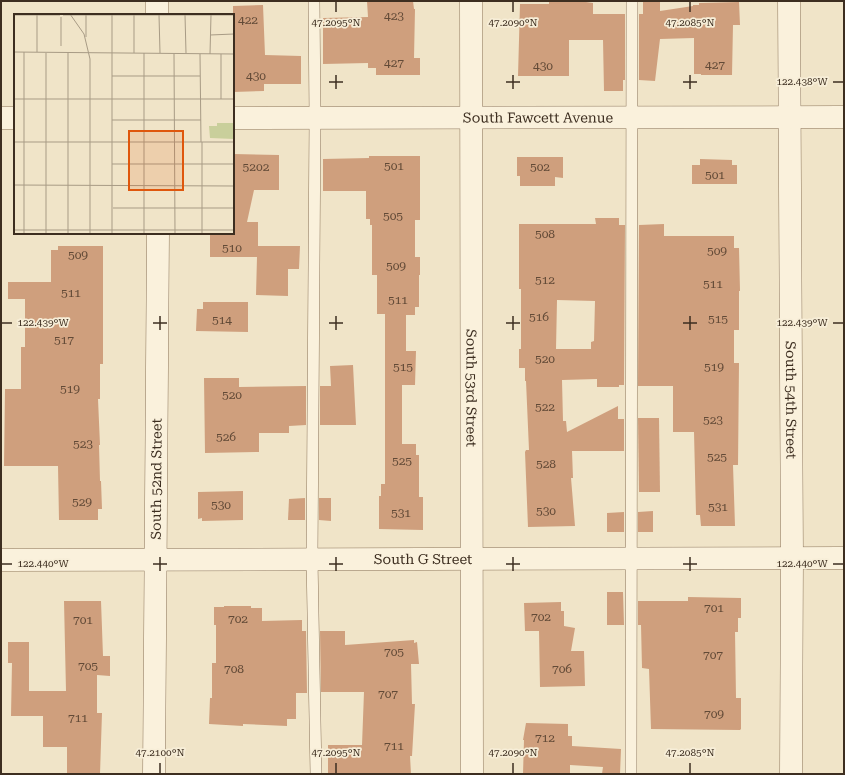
<svg xmlns="http://www.w3.org/2000/svg" width="845" height="775" viewBox="0 0 845 775" font-family="'Roboto Serif',serif">
  <style>
    .building { fill: #cf9f7d; fill-rule: evenodd }
    .lines { fill: none; stroke-linecap: round; stroke-linejoin: round }
    .service-casing { stroke: #8d765c; stroke-width: 12 }
    .minor-casing { stroke: #8d765c; stroke-width: 23 }
    .service { stroke: #faf1dc; stroke-width: 11 }
    .minor { stroke: #faf1dc; stroke-width: 22 }
    .ticks { fill: none; stroke: #3d2e20; stroke-width: 1.5 }
    .labels { text-anchor: middle; dominant-baseline: central; stroke-width: 3.5; stroke-linejoin: round; paint-order: stroke }
    .number-label { font-size: 12px; fill: #624a37 }
    .street-label { font-size: 14px; fill: #3d2e20; stroke: #f7eed8 }
    .inset-road { fill: none; stroke: #a89b85; stroke-width: 1 }
    .view { fill: #df570d; fill-opacity: 0.15; stroke: #df570d; stroke-width: 2 }
    .inset-edge { fill: none; stroke: #3d2e20; stroke-width: 2 }
    .ticks-label { font-size: 10px; text-anchor: middle; fill: #3d2e20; stroke: #f7eed8; stroke-width: 3.5; stroke-linejoin: round; paint-order: stroke }
  </style>
  <rect width="100%" height="100%" fill="#f0e4c8"/>
  <!-- building -->
  <g class="building">
    <polygon points="367,1 413,1 414,9 415,9 414,58 420,58 420,75 376,75 376,68 368,68 368,63 323,64 323,18 368,17"/>
    <polygon points="549,1 586,1 586,2 593,3 593,14 625,14 625,80 623,80 623,91 604,91 603,40 569,40 569,76 518,76 520,4 549,4"/>
    <polygon points="643,1 660,1 660,11 693,6 693,5 699,5 699,3 739,2 740,25 733,25 732,75 701,75 701,74 694,74 694,38 660,39 655,81 639,80 639,14 643,14"/>
    <polygon points="263,5 265,55 301,56 301,84 264,84 264,91 233,92 233,6"/>
    <polygon points="233,154 279,155 279,190 254,190 247,222 258,222 258,246 300,246 299,269 288,269 288,296 256,295 257,257 210,257 210,233 233,233"/>
    <polygon points="369,156 420,156 420,220 415,220 415,257 420,257 420,275 419,275 419,307 415,307 415,315 406,315 406,351 416,351 415,385 402,385 402,444 416,444 416,455 419,455 419,497 423,497 423,530 379,529 379,496 381,496 381,484 385,484 385,314 377,314 377,275 372,275 372,225 370,225 370,219 366,219 366,191 323,191 323,159 369,158"/>
    <polygon points="517,157 563,157 563,178 555,177 555,186 520,186 520,176 517,176"/>
    <polygon points="700,159 732,160 732,165 737,165 737,184 692,184 692,165 700,165"/>
    <path d="M 595,218 L 619,218 L 619,225 L 625,225 L 624,385 L 619,385 L 619,387 L 597,387 L 597,379 L 562,380 L 563,421 L 566,421 L 567,432 L 618,406 L 618,419 L 624,419 L 624,451 L 572,451 L 573,478 L 571,478 L 575,526 L 528,527 L 525,452 L 526,450 L 529,450 L 526,381 L 525,381 L 525,368 L 519,368 L 519,349 L 521,349 L 521,289 L 519,289 L 519,224 L 596,224 ZM 557,300 L 595,301 L 594,341 L 591,342 L 591,349 L 556,349 Z"/>
    <polygon points="664,224 664,236 734,236 734,248 739,248 740,291 739,291 739,330 734,330 734,363 739,363 738,465 733,465 735,526 701,526 700,515 696,515 694,432 673,432 673,386 638,386 639,225"/>
    <polygon points="58,246 103,246 103,364 100,364 100,399 98,399 100,445 99,445 100,481 101,481 102,509 98,509 98,520 59,520 58,466 4,466 5,389 21,389 21,347 25,347 25,299 8,299 8,282 51,282 51,250 58,250"/>
    <polygon points="203,302 248,302 248,332 196,331 197,309 203,309"/>
    <polygon points="353,365 356,425 320,425 320,386 331,386 330,366"/>
    <polygon points="204,378 239,378 239,387 306,386 306,425 289,426 289,433 259,433 259,452 205,453"/>
    <polygon points="638,418 659,418 660,492 639,492"/>
    <polygon points="243,491 243,520 202,521 202,518 198,519 198,492"/>
    <polygon points="305,498 305,520 288,520 289,499"/>
    <polygon points="319,498 331,498 331,521 319,520"/>
    <polygon points="653,511 653,532 638,532 638,512"/>
    <polygon points="624,512 624,532 607,532 607,513"/>
    <polygon points="607,592 623,592 624,625 607,625"/>
    <polygon points="688,597 741,598 741,618 738,618 738,632 735,632 736,698 741,698 741,729 740,730 651,729 649,669 642,668 641,625 638,625 638,601 688,601"/>
    <polygon points="64,601 101,601 103,656 110,656 110,676 97,675 97,713 102,713 100,774 67,774 67,747 43,747 43,716 11,716 12,663 8,663 8,642 29,642 29,691 66,691"/>
    <polygon points="561,602 561,611 564,611 564,626 575,628 571,651 584,651 585,686 540,687 539,631 525,631 524,603"/>
    <polygon points="224,606 251,606 251,608 262,608 262,621 302,620 302,631 306,631 307,693 296,693 296,719 287,719 287,726 243,724 243,726 209,724 210,698 212,698 212,663 216,663 216,625 214,625 214,607 224,607"/>
    <polygon points="320,631 345,631 345,645 414,640 414,643 417,642 419,664 411,664 412,704 415,704 412,756 410,756 411,774 328,774 328,745 362,745 364,692 321,692"/>
    <polygon points="526,723 568,724 568,736 572,736 572,746 621,749 620,774 602,774 603,767 570,765 570,774 523,774 524,740 523,740"/>
  </g>
  <g class="lines">
    <!-- service casing -->
    <g class="service-casing">
      <g id="service">
        <polyline points="314,1 315,118 312,559 316,774"/>
        <polyline points="631,774 632,1"/>
      </g>
    </g>
    <!-- minor casing -->
    <g class="minor-casing">
      <g id="minor">
        <polyline points="157,1 157,15"/>
        <path id="s1" d="M 471,1 L 472,774"/>
        <path id="s2" d="M 789,1 L 792,558 L 791,774"/>
        <polyline points="1,118 15,118"/>
        <path id="s3" d="M 233,118 L 844,117"/>
        <path id="s4" d="M 1,560 L 844,558"/>
        <path id="s5" d="M 154,774 L 158,233"/>
      </g>
    </g>
    <!-- service -->
    <use href="#service" class="service"/>
    <!-- minor -->
    <use href="#minor" class="minor"/>
  </g>
  <!-- ticks -->
  <path class="ticks" d="M 336,2 L 336,12M 513,2 L 513,12M 690,2 L 690,12M 336,75 L 336,89M 513,75 L 513,89M 690,75 L 690,89M 329,82 L 343,82M 506,82 L 520,82M 683,82 L 697,82M 833,82 L 843,82M 160,316 L 160,330M 336,316 L 336,330M 513,316 L 513,330M 690,316 L 690,330M 2,323 L 12,323M 153,323 L 167,323M 329,323 L 343,323M 506,323 L 520,323M 683,323 L 697,323M 833,323 L 843,323M 160,557 L 160,571M 336,557 L 336,571M 513,557 L 513,571M 690,557 L 690,571M 2,564 L 12,564M 153,564 L 167,564M 329,564 L 343,564M 506,564 L 520,564M 683,564 L 697,564M 833,564 L 843,564M 160,763 L 160,773M 336,763 L 336,773M 513,763 L 513,773M 690,763 L 690,773"/>
  <g class="labels">
    <!-- number labels -->
    <g class="number-label">
      <text x="394" y="16">423</text>
      <text x="248" y="20">422</text>
      <text x="394" y="63">427</text>
      <text x="715" y="65">427</text>
      <text x="543" y="66">430</text>
      <text x="256" y="76">430</text>
      <text x="394" y="166">501</text>
      <text x="256" y="167">5202</text>
      <text x="540" y="167">502</text>
      <text x="715" y="175">501</text>
      <text x="393" y="216">505</text>
      <text x="545" y="234">508</text>
      <text x="232" y="248">510</text>
      <text x="717" y="251">509</text>
      <text x="78" y="255">509</text>
      <text x="396" y="266">509</text>
      <text x="545" y="280">512</text>
      <text x="713" y="284">511</text>
      <text x="71" y="293">511</text>
      <text x="398" y="300">511</text>
      <text x="539" y="317">516</text>
      <text x="718" y="319">515</text>
      <text x="222" y="320">514</text>
      <text x="64" y="340">517</text>
      <text x="545" y="359">520</text>
      <text x="403" y="367">515</text>
      <text x="714" y="367">519</text>
      <text x="70" y="389">519</text>
      <text x="232" y="395">520</text>
      <text x="545" y="407">522</text>
      <text x="713" y="420">523</text>
      <text x="226" y="437">526</text>
      <text x="83" y="444">523</text>
      <text x="717" y="457">525</text>
      <text x="402" y="461">525</text>
      <text x="546" y="464">528</text>
      <text x="82" y="502">529</text>
      <text x="221" y="505">530</text>
      <text x="718" y="507">531</text>
      <text x="546" y="511">530</text>
      <text x="401" y="513">531</text>
      <text x="714" y="608">701</text>
      <text x="541" y="617">702</text>
      <text x="238" y="619">702</text>
      <text x="83" y="620">701</text>
      <text x="394" y="652">705</text>
      <text x="713" y="655">707</text>
      <text x="88" y="666">705</text>
      <text x="234" y="669">708</text>
      <text x="562" y="669">706</text>
      <text x="388" y="694">707</text>
      <text x="714" y="714">709</text>
      <text x="78" y="718">711</text>
      <text x="545" y="738">712</text>
      <text x="394" y="746">711</text>
    </g>
    <!-- street labels -->
    <g class="street-label">
      <text stroke="none"><textPath href="#s3" startOffset="305">South Fawcett Avenue</textPath></text>
      <text stroke="none"><textPath href="#s1" startOffset="387">South 53rd Street</textPath></text>
      <text stroke="none"><textPath href="#s2" startOffset="399">South 54th Street</textPath></text>
      <text stroke="none"><textPath href="#s5" startOffset="295">South 52nd Street</textPath></text>
      <text stroke="none"><textPath href="#s4" startOffset="422">South G Street</textPath></text>
    </g>
  </g>
  <!-- overview -->
  <g transform="translate(14 14)">
    <rect width="220" height="220" fill="#f0e4c8"/>
    <path d="M 203,109 L 220,109 L 220,125 L 196,124 L 195,112 L 203,112 Z" fill="#c9cf9b"/>
    <path class="inset-road" d="M 56,0 L 70,20 L 76,45 L 76,220M 72,0 L 72,23M 98,0 L 98,220M 0,1 L 46,1M 23,1 L 23,38M 49,1 L 220,1M 120,1 L 120,39M 145,1 L 146,39M 171,1 L 172,39M 196,21 L 220,20M 47,32 L 47,3M 0,38 L 220,40M 10,38 L 10,220M 54,39 L 54,220M 130,39 L 130,220M 160,40 L 161,220M 186,40 L 187,128M 196,40 L 197,1M 207,40 L 207,85M 98,62 L 186,62M 0,85 L 220,85M 98,106 L 187,106M 0,128 L 220,128M 188,128 L 188,220M 98,150 L 220,150M 0,171 L 220,172M 99,194 L 220,194M 0,216 L 220,216M 32,220 L 32,39"/>
    <path class="view" d="M 115,117 L 169,117 L 169,176 L 115,176 Z"/>
    <rect width="220" height="220" class="inset-edge"/>
  </g>
  <g class="ticks-label">
    <text x="336" y="26">47.2095°N</text>
    <text x="513" y="26">47.2090°N</text>
    <text x="690" y="26">47.2085°N</text>
    <text x="802" y="85">122.438°W</text>
    <text x="802" y="326">122.439°W</text>
    <text x="43" y="326">122.439°W</text>
    <text x="802" y="567">122.440°W</text>
    <text x="43" y="567">122.440°W</text>
    <text x="160" y="756">47.2100°N</text>
    <text x="336" y="756">47.2095°N</text>
    <text x="513" y="756">47.2090°N</text>
    <text x="690" y="756">47.2085°N</text>
  </g>
  <!-- border -->
  <rect width="845" height="775" fill="none" stroke="#3d2e20" stroke-width="4"/>
</svg>
